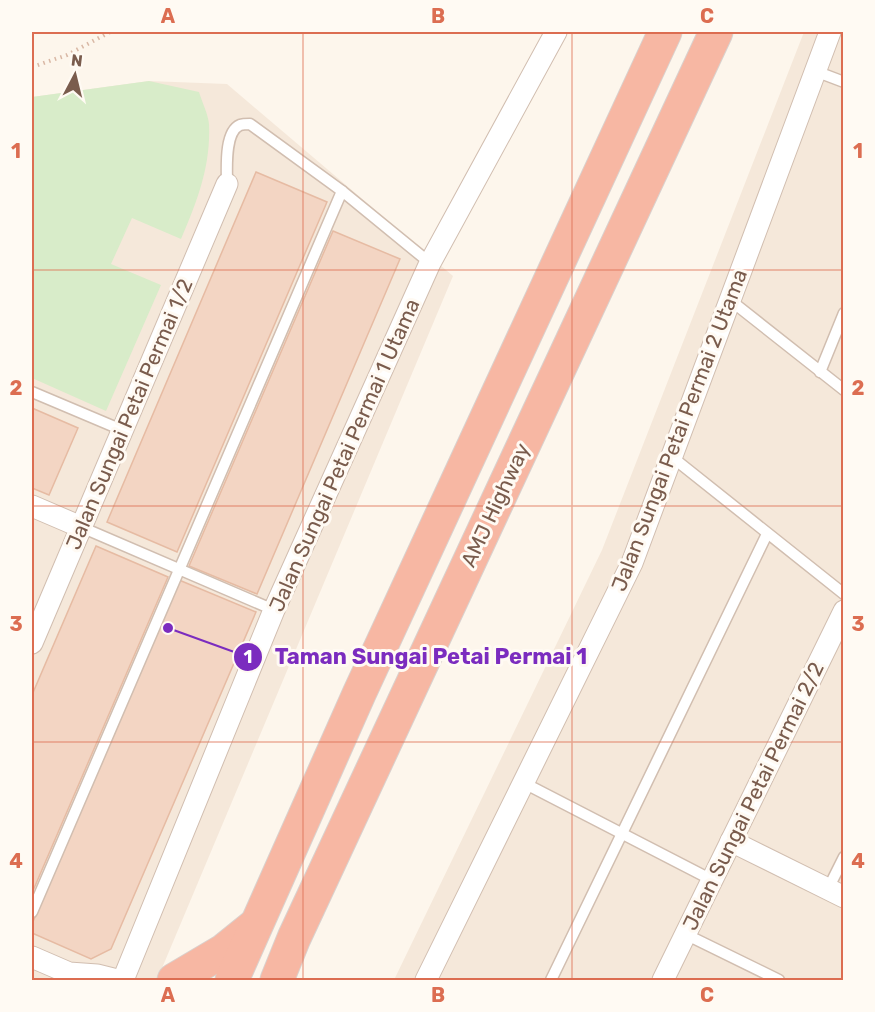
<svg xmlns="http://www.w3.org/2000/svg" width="875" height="1012" viewBox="0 0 875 1012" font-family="Rubik,sans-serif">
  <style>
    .residential { fill: #f5e8da }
    .park { fill: #d8ecc9 }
    .building { fill: #f3d5c3; stroke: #e6bba3; stroke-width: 1.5 }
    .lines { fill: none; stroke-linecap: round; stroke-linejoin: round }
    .lane-casing { stroke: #d1beb0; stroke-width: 13 }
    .street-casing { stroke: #d1beb0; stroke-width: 23 }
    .highway-casing { stroke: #dad1cd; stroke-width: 35 }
    .path { stroke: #d9b8a5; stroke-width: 4; stroke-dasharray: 1.5 4.5; stroke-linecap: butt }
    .lane { stroke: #fff; stroke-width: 10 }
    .street { stroke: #fff; stroke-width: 21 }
    .highway { stroke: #f7b7a3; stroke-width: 33 }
    .grid { fill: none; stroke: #dc6d51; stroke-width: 1.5; stroke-opacity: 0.55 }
    .labels { text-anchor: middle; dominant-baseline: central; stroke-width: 6; stroke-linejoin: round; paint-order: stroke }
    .street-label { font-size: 21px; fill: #7a5c4d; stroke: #fffaf3 }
    .leader { fill: none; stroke: #7b2cbf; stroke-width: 2 }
    .callout-dot { fill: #7b2cbf; stroke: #fffaf3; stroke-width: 2 }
    .mark-label { font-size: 18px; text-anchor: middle; font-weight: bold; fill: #fff }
    .callout-label { font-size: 22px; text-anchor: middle; font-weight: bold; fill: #7b2cbf; stroke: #fffaf3; stroke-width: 6; stroke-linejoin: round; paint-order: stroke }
    .neatline { fill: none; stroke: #dc6d51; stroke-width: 2 }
    .grid-label { font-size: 20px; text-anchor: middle; font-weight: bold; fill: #dc6d51 }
  </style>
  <rect width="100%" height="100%" fill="#fdf6ec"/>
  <!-- residential -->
  <g class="residential">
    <polygon points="804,32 843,32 843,980 394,980 602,550"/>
    <polygon points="149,81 227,84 453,276 157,980 32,980 32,97"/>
  </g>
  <!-- park -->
  <path class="park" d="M 149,81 L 199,92 C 202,102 208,114 209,124 C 211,166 197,202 181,239 L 132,218 L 111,264 L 161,285 L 106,411 L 32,378 L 32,97 Z"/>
  <!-- building -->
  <g class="building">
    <polygon points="256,172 327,202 177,552 107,522"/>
    <polygon points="333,231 400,259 257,594 189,566"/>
    <polygon points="32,408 78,428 49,495 32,488"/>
    <polygon points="96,546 168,577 32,893 32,695"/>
    <polygon points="179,580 256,612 111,949 91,959 32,933 32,924"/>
  </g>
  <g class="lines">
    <!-- lane casing -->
    <g class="lane-casing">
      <g id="lane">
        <polyline points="815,71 844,82"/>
        <path d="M 227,184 C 227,169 224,132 240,125 C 243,124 246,124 250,124 L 342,191 L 430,263"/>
        <polyline points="730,300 844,390"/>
        <polyline points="820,372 844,313"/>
        <polyline points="32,392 122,430"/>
        <polyline points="672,457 844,594"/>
        <polyline points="81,527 274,610"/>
        <polyline points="522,782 712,880"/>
        <polyline points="828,889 844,857"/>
        <polyline points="32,912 342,191"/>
        <polyline points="685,934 779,980"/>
        <polyline points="551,980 767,534"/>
      </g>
    </g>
    <!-- street casing -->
    <g class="street-casing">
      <g id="street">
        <polyline points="32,506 81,527"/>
        <polyline points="32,643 227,184"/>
        <polyline points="731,841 844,897"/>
        <polyline points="32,957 69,973 97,975 117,980"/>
        <polyline points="123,980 274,610 430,263 556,32"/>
        <polyline points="426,980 632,563 830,32"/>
        <polyline points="663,980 844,611"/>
      </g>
    </g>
    <!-- highway casing -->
    <g class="highway-casing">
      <g id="highway">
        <polyline points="174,980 223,951 254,926"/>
        <polyline points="232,980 359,694 665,32"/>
        <polyline points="277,980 294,938 716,32"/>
      </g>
    </g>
    <!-- path -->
    <polyline class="path" points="32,67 67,55 110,32"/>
    <!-- lane -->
    <use href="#lane" class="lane"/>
    <!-- street -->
    <use href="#street" class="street"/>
    <!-- highway -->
    <use href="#highway" class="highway"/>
  </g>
  <!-- grid -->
  <path class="grid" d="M 303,32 L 303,980M 572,32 L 572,980M 32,270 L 844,270M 32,506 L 844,506M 32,742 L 844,742"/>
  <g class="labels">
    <!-- street labels -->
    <g class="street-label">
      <text transform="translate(129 414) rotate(-67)">Jalan Sungai Petai Permai 1/2</text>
      <text transform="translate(679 430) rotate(-69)">Jalan Sungai Petai Permai 2 Utama</text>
      <text transform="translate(344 455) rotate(-66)">Jalan Sungai Petai Permai 1 Utama</text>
      <text transform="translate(495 505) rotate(-65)">AMJ Highway</text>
      <text transform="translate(753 796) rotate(-64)">Jalan Sungai Petai Permai 2/2</text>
    </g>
  </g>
  <!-- callouts -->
  <path class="leader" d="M168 628L248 657"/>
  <g class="callout-dot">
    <circle cx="168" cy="628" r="6"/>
    <circle cx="248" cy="657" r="15"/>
  </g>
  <g class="mark-label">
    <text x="248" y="663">1</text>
  </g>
  <g class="callout-label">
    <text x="431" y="664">Taman Sungai Petai Permai 1</text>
  </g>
  <!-- border -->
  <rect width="875" height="1012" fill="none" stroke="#fffaf3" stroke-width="66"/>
  <!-- north arrow -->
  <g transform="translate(75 75) rotate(7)" stroke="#fffaf3" stroke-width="4.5" paint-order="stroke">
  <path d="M0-4.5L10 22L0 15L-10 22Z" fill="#7a5c4d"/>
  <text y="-9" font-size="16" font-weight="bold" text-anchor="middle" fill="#7a5c4d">N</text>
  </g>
  <rect x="33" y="33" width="809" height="946" class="neatline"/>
  <g class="grid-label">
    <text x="168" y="23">A</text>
    <text x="438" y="23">B</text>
    <text x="707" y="23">C</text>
    <text x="16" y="158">1</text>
    <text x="858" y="158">1</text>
    <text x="16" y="395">2</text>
    <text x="858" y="395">2</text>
    <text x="16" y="631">3</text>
    <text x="858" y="631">3</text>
    <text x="16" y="868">4</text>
    <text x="858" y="868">4</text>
    <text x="168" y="1002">A</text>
    <text x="438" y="1002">B</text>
    <text x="707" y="1002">C</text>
  </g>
</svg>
